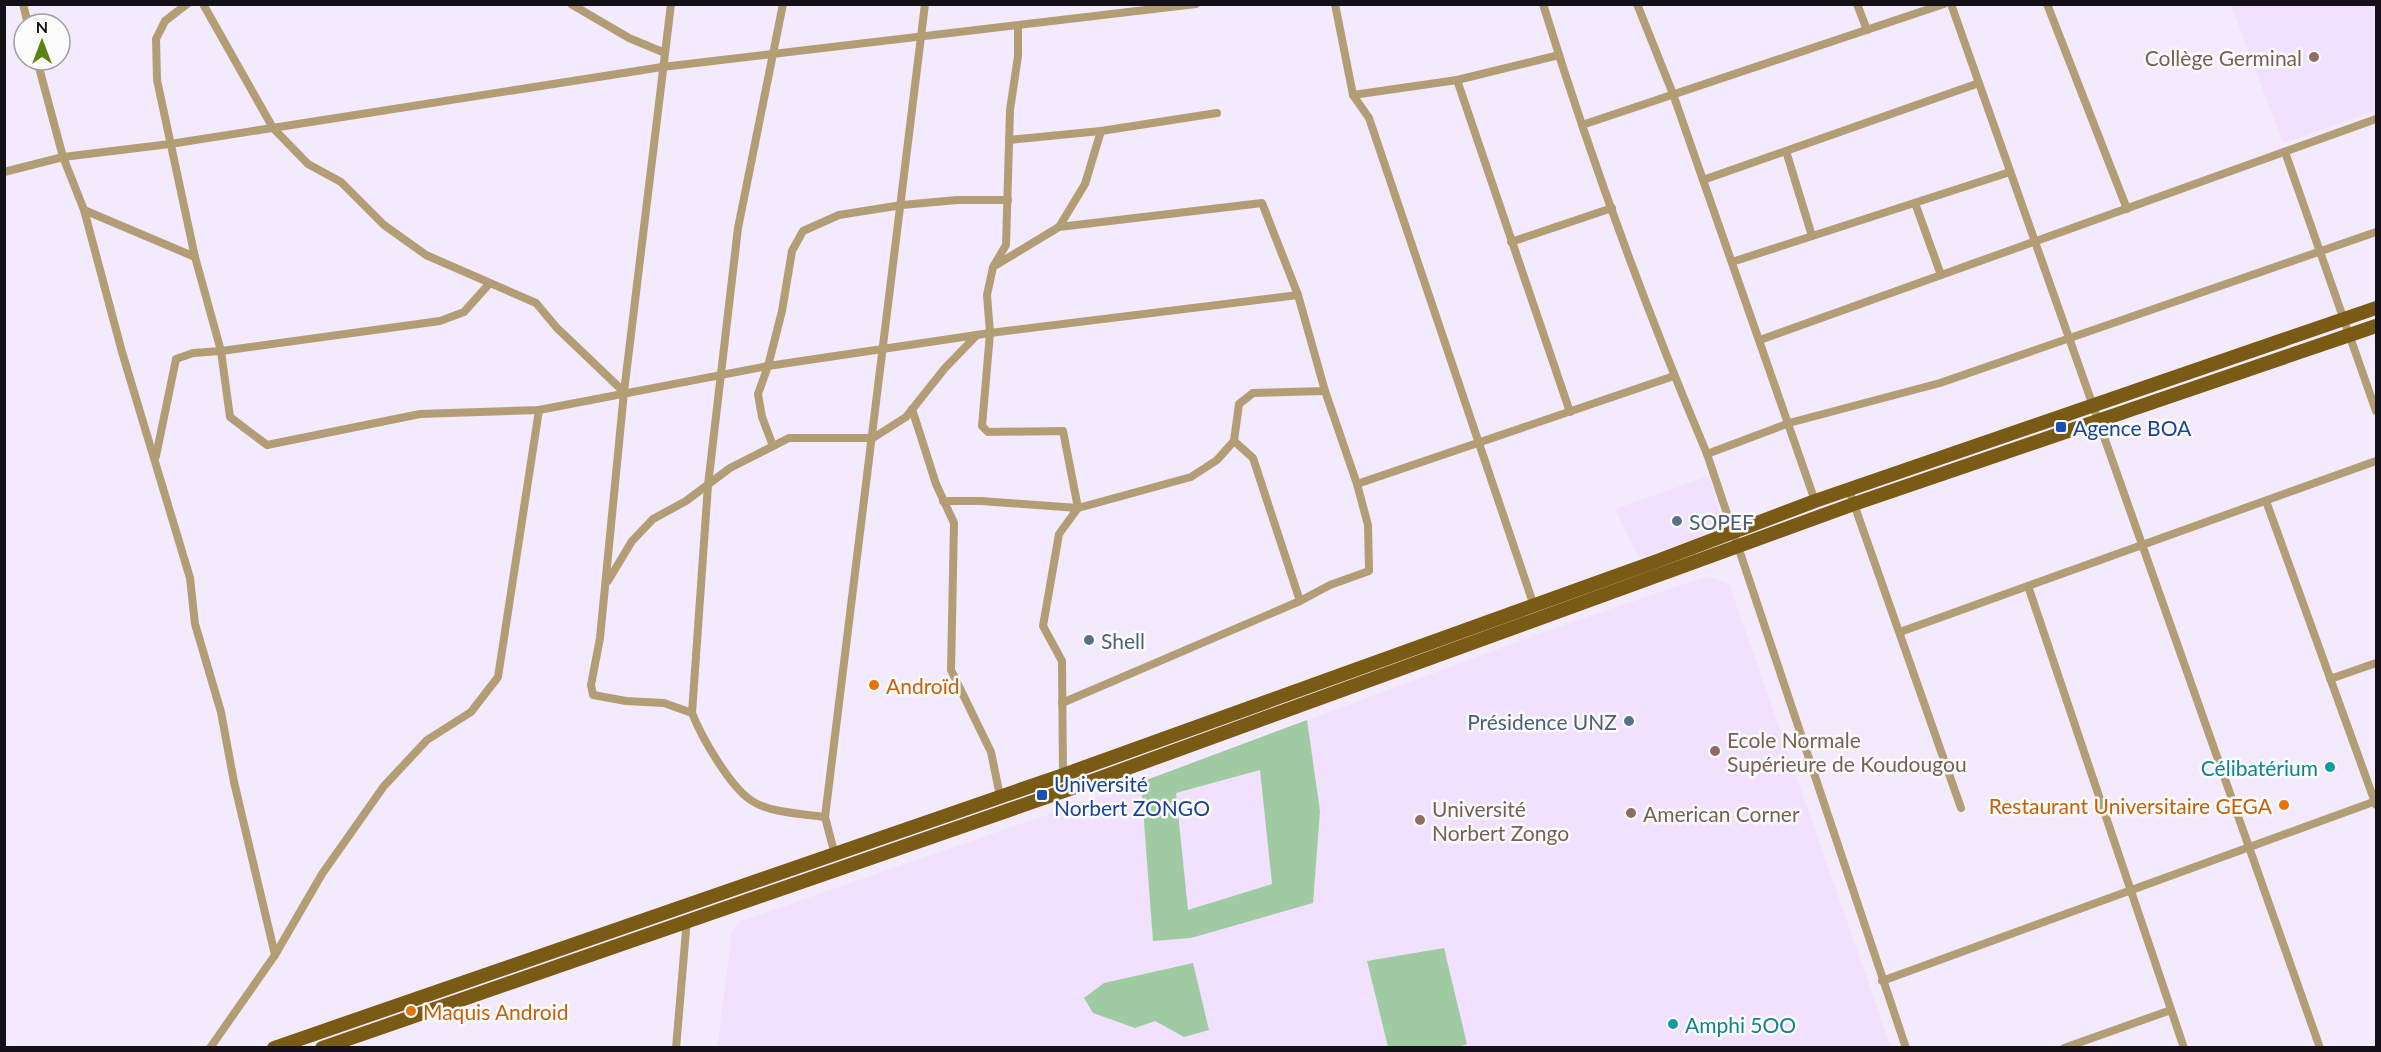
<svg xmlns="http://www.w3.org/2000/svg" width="2381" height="1052" viewBox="0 0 2381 1052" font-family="Lato,sans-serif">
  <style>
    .built { fill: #f1e0fe }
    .green { fill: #a0cba2; fill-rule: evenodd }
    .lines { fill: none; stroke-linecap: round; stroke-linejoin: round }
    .minor { stroke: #b39d75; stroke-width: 8 }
    .primary { stroke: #7a5b16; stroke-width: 14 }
    .education-dot { fill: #8d6e63; stroke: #fcfcfc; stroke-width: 2 }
    .transit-dot { fill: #1a4fb4; stroke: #fcfcfc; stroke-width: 2 }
    .service-dot { fill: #5c6f8a; stroke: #fcfcfc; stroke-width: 2 }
    .food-dot { fill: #e8710a; stroke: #fcfcfc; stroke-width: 2 }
    .culture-dot { fill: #0f9aa8; stroke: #fcfcfc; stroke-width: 2 }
    .labels { text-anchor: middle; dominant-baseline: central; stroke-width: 5; stroke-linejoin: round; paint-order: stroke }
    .education-label { font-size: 21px; fill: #785e54; stroke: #fcfcfc; text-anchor: start }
    .transit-label { font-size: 21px; fill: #164399; stroke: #fcfcfc; text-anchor: start }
    .service-label { font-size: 21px; fill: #4e5e75; stroke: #fcfcfc; text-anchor: start }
    .food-label { font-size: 21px; fill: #c56008; stroke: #fcfcfc; text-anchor: start }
    .culture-label { font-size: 21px; fill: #0d838f; stroke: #fcfcfc; text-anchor: end }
  </style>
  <rect width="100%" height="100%" fill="#f4eafd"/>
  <!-- built -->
  <g class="built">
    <polygon points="2231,5 2376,5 2376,110 2283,143"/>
    <polygon points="1709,476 1723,528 1639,558 1615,509"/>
    <polygon points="1707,576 1729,584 1891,1047 717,1048 732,932 741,921 1141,782 1544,632"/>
  </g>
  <!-- green -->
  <g class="green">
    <path d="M 1307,720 L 1320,811 L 1313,903 L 1191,938 L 1153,941 L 1141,782 ZM 1260,770 L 1272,884 L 1188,910 L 1176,793 Z"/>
    <polygon points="1444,948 1467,1044 1455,1048 1388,1047 1367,961"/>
    <polygon points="1193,963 1209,1030 1184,1037 1155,1021 1135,1028 1093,1013 1084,998 1104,983"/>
  </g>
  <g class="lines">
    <!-- minor -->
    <g class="minor">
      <polyline points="23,4 28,24"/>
      <polyline points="187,4 165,21 156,39 157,80 195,257"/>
      <polyline points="203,4 273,128 308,164 341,182 384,225 426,255 536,303 557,328 624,392"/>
      <polyline points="571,4 629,38 665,53"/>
      <path d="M 671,4 L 624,392 L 600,638 L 591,685 L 593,695 L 626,701 L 664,703 L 692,713 C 702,738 730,787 752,801 C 770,813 805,814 825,817"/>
      <polyline points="1335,4 1353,95"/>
      <path d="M 1543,4 C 1590,157 1645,307 1707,454 L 1906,1048"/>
      <polyline points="1637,4 1673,94 1815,501"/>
      <polyline points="1857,4 1867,30"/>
      <polyline points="1951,4 2320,1048"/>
      <polyline points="2047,4 2127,209"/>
      <polyline points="1018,26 1018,56 1010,110 1006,245 993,267 987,295 990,333 982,426 988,432 1063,431 1078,508 1059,534 1043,626 1062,661 1063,775"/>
      <polyline points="37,60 63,157 84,210 195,257 221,351 230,417 267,445 420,414 539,410 768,366 990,333 1298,295"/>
      <polyline points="1457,80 1570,412"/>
      <polyline points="1582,125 1944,4"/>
      <polyline points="1009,140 1101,131 1217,113"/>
      <polyline points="1786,151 1812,236"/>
      <polyline points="2285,152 2376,411"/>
      <polyline points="4,172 63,157 170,144 662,67 1196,4"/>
      <polyline points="1703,180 1979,83"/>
      <polyline points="1915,203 1941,275"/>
      <polyline points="84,210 122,352 190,578 195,624 221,712 234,782 275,955 210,1048"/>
      <polyline points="1059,227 1262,203 1298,295 1325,391 1357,484 1368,525 1369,571 1330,585 1300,601"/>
      <polyline points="1511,242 1612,208"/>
      <polyline points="1732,262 2010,172"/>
      <polyline points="996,265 1059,227 1085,184 1101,131"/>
      <polyline points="1760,340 2376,119"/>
      <polyline points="912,409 936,484 954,523 951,670 991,752 1000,796"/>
      <polyline points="773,446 762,417 758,394 768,366 782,311 792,251 803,231 839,215 902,205 957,200 1008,200"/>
      <polyline points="1707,454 1789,423 1940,383 2376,232"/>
      <polyline points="156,456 176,359 193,353 221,351 440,321 464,312 489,284"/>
      <polyline points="1357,484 1674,376"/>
      <polyline points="1849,490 1961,808"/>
      <polyline points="943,501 981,501 1078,508 1191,477 1217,460 1234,441 1239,404 1253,393 1325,391"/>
      <polyline points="2266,501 2376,805"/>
      <polyline points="608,581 632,541 653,519 686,501 730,468 789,438 873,438 906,417 945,368 977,335"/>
      <polyline points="2028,586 2184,1048"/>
      <polyline points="1534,606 1369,118 1353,95 1457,80 1559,55"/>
      <polyline points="1900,632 2376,461"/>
      <polyline points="2330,679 2376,663"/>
      <polyline points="1062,703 1300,601 1253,458 1234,441"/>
      <polyline points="692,713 708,485 738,228 783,4"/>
      <polyline points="835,855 825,817 925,4"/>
      <polyline points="275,955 322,874 384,786 427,740 471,712 498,677 539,410"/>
      <polyline points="1882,981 2376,801"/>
      <polyline points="676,1048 687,919"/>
      <polyline points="2064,1048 2171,1010"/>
    </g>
    <!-- primary -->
    <g class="primary">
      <polyline points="274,1048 1063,775 1657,561 1815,501 2376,308"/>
      <polyline points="322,1048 1070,789 1854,504 2376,326"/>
    </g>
  </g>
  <!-- markers -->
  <g class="education-dot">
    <circle cx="2314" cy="57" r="6"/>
    <circle cx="1715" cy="751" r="6"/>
    <circle cx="1631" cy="813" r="6"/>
    <circle cx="1420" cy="820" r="6"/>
  </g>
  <g class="transit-dot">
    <rect x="2055" y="421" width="12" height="12" rx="3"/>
    <rect x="1036" y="789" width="12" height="12" rx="3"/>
  </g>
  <g class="service-dot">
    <circle cx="1677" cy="521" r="6"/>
    <circle cx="1089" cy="640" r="6"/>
    <circle cx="1629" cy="721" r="6"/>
  </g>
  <g class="food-dot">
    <circle cx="874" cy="685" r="6"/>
    <circle cx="2284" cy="805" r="6"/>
    <circle cx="411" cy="1011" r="6"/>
  </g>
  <g class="culture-dot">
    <circle cx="2330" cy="767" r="6"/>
    <circle cx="1673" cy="1024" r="6"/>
  </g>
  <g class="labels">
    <!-- education labels -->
    <g class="education-label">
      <text x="2302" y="57" text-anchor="end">Collège Germinal</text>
      <text x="1727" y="739">Ecole Normale<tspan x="1727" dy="24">Supérieure de Koudougou</tspan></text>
      <text x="1432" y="808">Université<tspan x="1432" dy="24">Norbert Zongo</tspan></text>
      <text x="1643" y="813">American Corner</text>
    </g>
    <!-- transit labels -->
    <g class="transit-label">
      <text x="2073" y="427">Agence BOA</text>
      <text x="1054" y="783">Université<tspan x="1054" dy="24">Norbert ZONGO</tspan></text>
    </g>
    <!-- service labels -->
    <g class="service-label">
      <text x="1689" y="521">SOPEF</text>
      <text x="1101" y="640">Shell</text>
      <text x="1617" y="721" text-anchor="end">Présidence UNZ</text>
    </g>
    <!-- food labels -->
    <g class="food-label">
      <text x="886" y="685">Androïd</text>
      <text x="2272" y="805" text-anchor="end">Restaurant Universitaire GEGA</text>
      <text x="423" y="1011">Maquis Android</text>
    </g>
    <!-- culture labels -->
    <g class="culture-label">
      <text x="2318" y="767">Célibatérium</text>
      <text x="1685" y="1024" text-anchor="start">Amphi 5OO</text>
    </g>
  </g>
  <!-- border -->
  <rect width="2381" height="1052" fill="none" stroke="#141017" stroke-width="12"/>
  <!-- north arrow -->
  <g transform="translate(42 42)"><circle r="28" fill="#fcfcfc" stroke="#9f9ea0" stroke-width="1.5"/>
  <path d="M0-4.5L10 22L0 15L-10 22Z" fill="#588410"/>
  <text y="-9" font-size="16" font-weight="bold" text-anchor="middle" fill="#141017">N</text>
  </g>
</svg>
